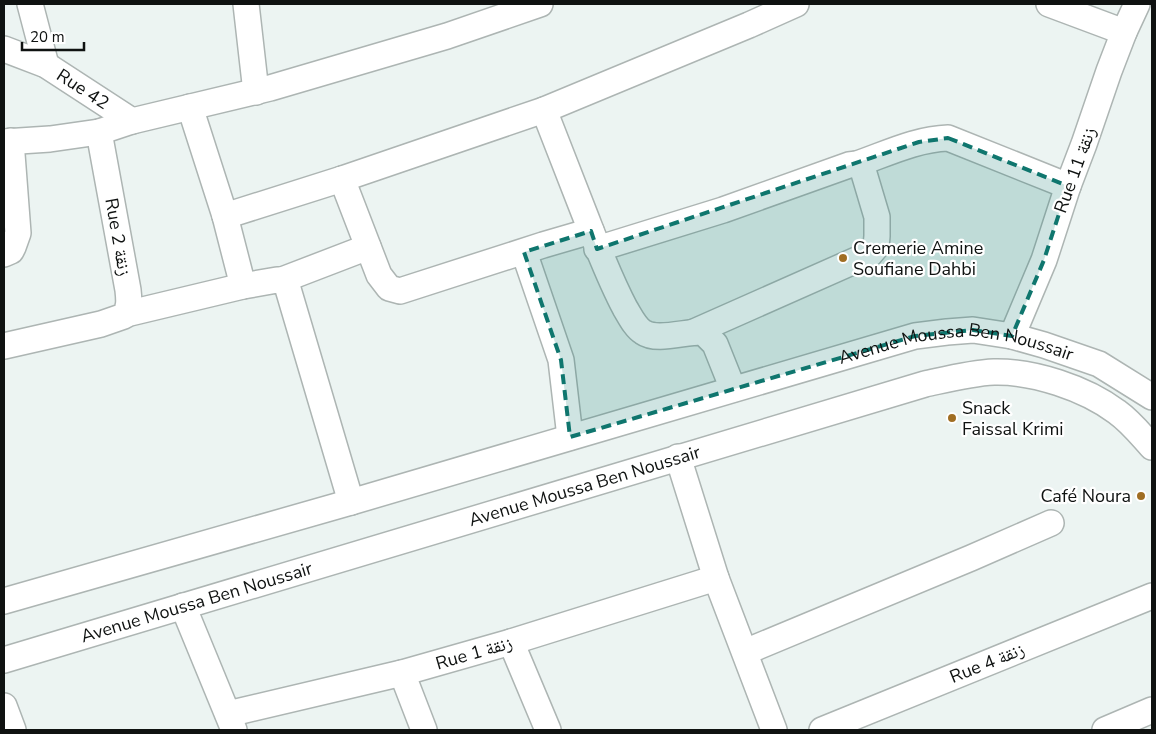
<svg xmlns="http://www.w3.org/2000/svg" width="1156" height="734" viewBox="0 0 1156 734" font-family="'Nunito Sans','Noto Naskh Arabic',sans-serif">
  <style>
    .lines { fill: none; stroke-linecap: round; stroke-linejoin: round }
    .minor-casing { stroke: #adb5b3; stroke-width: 28 }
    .minor { stroke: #fff; stroke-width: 25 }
    .marked { fill: #0f766e; fill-opacity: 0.2; stroke: #0f766e; stroke-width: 4; stroke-dasharray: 10 6; stroke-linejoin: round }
    .poi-dot { fill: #a06e23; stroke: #fff; stroke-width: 2 }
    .labels { text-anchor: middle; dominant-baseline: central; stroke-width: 4.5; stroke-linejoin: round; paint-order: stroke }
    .street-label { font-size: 18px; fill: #0f1211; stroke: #fff }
    .poi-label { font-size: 18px; fill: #0f1211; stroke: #fff; text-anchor: start }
  </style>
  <rect width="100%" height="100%" fill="#ecf4f2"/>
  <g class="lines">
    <!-- minor casing -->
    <g class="minor-casing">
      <g id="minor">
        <polyline points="30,4 46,65"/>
        <polyline points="246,4 256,92"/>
        <polyline points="1049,4 1124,32"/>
        <path id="s1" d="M 4,49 L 46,65 L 132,121"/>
        <polyline points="190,107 225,216 243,286"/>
        <polyline points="4,142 50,139 99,132 132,121 270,88 447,36 540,4"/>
        <polyline points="342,179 379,275 389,288 400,291 543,245 591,231"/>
        <polyline points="225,216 342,179 544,110"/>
        <path d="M 597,249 L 723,210 L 849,165 L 857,164 C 886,154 916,139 948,138 L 1068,186"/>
        <polyline points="524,252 561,360 570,437"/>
        <polyline points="4,254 11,251 13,247 18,233 11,141"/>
        <polyline points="282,280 368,247"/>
        <polyline points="126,314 243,286 277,280 282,280 286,282 351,502"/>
        <polyline points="694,332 870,254 876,247 877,236 877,217 863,170 857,164"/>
        <polyline points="1012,336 1044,260 1068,186 1084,144 1109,71 1124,32 1137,4"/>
        <path d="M 4,346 L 101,324 L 124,316 C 130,308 129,299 128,290 L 99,132"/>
        <path d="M 733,389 L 715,344 L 703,332 C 686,331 657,342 643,332 C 635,327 630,316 625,308 C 608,276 596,243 583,210 C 570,176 557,143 544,110 L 749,25 L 796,4"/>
        <polyline points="678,457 716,578 774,730"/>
        <path id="s2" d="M 4,601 L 351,502 L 915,336 L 947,332 L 973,330 L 1012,336 L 1044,345 L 1099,364 L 1152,397"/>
        <polyline points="183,606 234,730"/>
        <polyline points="511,642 548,730"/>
        <polyline points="745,652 971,558 1051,523"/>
        <path id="s3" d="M 4,660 L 925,384 C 948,379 971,373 994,372 C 1033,371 1085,388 1117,412 C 1131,422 1141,435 1152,447"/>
        <polyline points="402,673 424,730"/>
        <polyline points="4,706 13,730"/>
        <polyline points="228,714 402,673 511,642 716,578"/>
        <polyline points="822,730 1152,596"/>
        <polyline points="1105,730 1152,710"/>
      </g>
    </g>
    <!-- minor -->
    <use href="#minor" class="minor"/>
  </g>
  <!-- marked area -->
  <path class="marked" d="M 948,138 L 1068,186 L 1044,260 L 1012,336 L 973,330 L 915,336 L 570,437 L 561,360 L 524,252 L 591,231 L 597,249 L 919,142 Z"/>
  <!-- markers -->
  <g class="poi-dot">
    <circle cx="843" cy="258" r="5"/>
    <circle cx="952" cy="418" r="5"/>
    <circle cx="1141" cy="496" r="5"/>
  </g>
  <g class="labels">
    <!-- street labels -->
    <g class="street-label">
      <text stroke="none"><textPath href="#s1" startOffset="89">Rue 42</textPath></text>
      <text transform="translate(1075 170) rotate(-70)">Rue 11 زنقة</text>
      <text transform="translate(118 237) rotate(80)">Rue 2 زنقة</text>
      <text stroke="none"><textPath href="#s2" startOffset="990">Avenue Moussa Ben Noussair</textPath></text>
      <text stroke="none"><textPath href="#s3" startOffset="606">Avenue Moussa Ben Noussair</textPath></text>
      <text stroke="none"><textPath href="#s3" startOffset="201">Avenue Moussa Ben Noussair</textPath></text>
      <text transform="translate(474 653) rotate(-16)">Rue 1 زنقة</text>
      <text transform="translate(987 663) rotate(-22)">Rue 4 زنقة</text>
    </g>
    <!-- poi labels -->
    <g class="poi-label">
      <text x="853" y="248">Cremerie Amine<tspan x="853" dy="21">Soufiane Dahbi</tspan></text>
      <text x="962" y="408">Snack<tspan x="962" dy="21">Faissal Krimi</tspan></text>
      <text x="1131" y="496" text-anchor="end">Café Noura</text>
    </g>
  </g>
  <!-- border -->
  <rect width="1156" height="734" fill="none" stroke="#0f1211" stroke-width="10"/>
  <!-- scale -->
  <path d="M22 42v8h62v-8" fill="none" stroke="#0f1211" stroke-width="2.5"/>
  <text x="30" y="42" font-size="15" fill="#0f1211" stroke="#ffffff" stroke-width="4" paint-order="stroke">20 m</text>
</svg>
